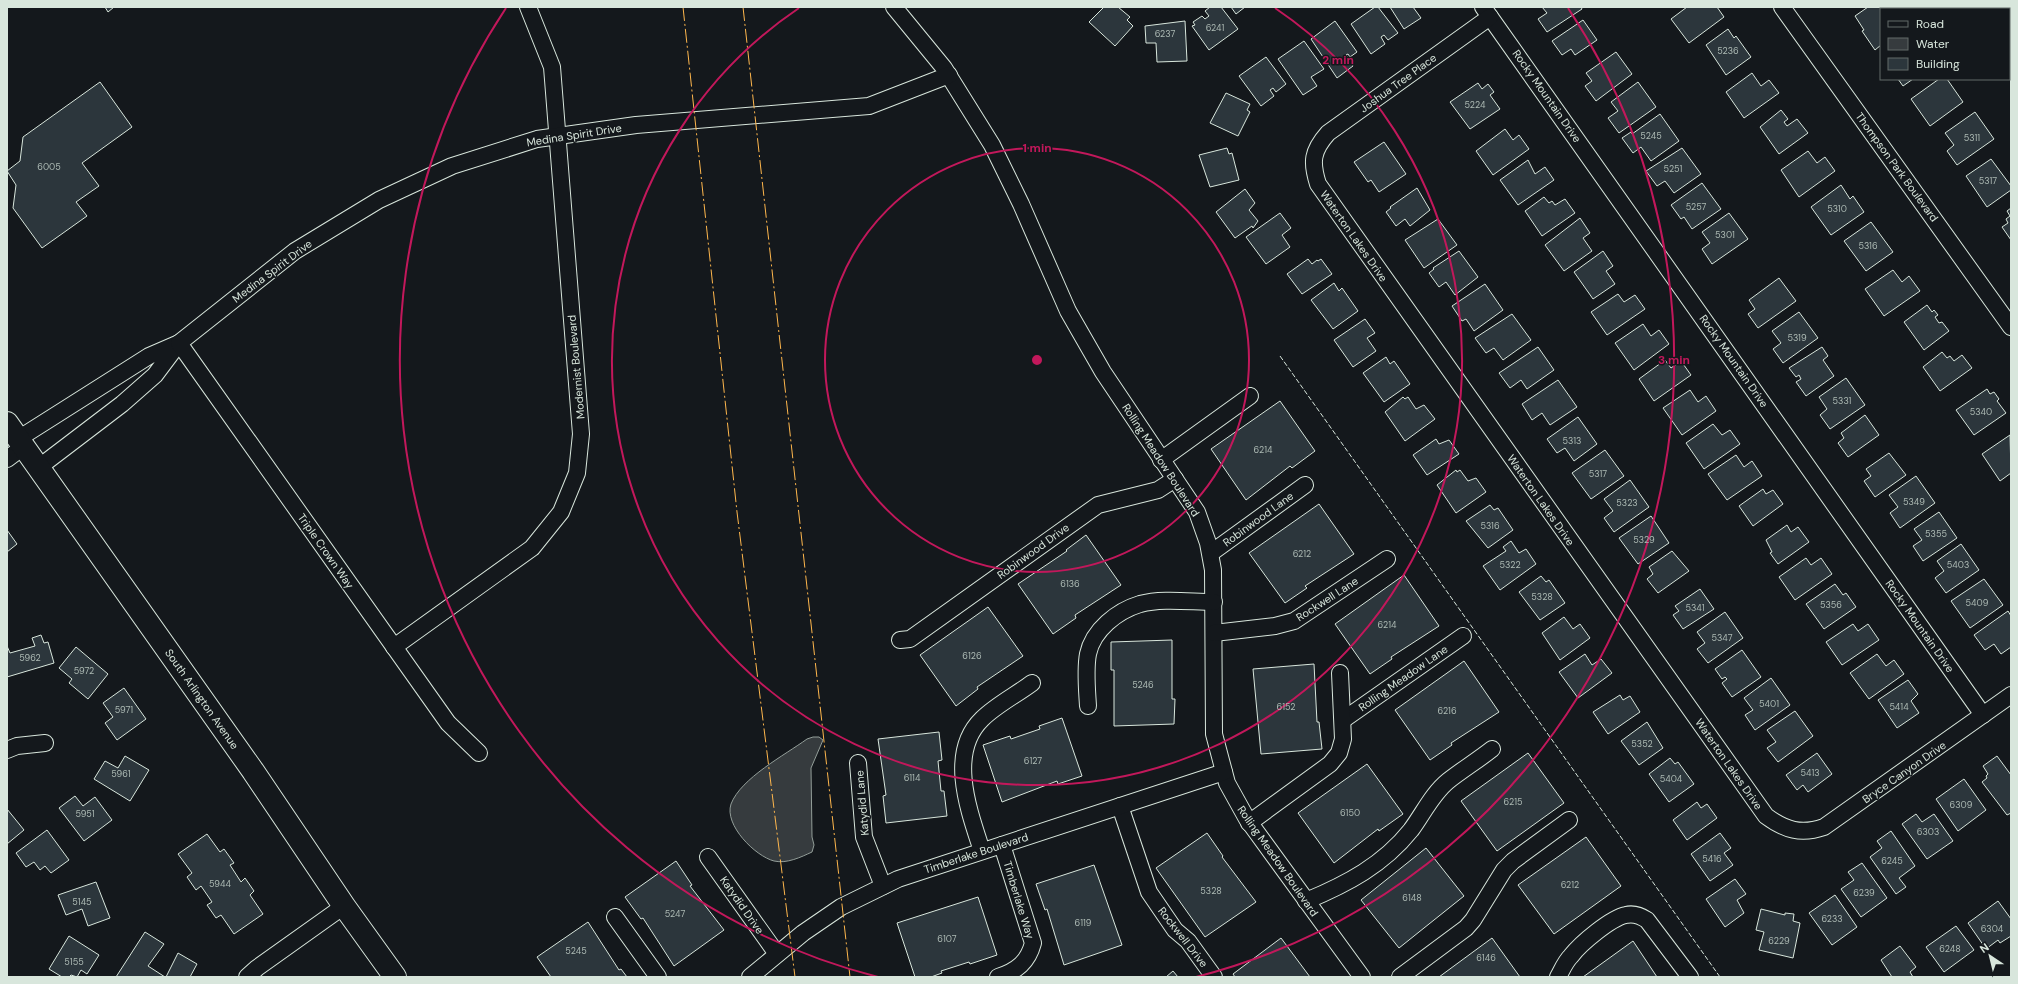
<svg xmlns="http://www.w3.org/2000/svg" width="2018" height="984" viewBox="0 0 2018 984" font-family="'DM Sans',sans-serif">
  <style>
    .water { fill: #363b3e; stroke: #939e99 }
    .building { fill: #2c363c; stroke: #d8e6dc }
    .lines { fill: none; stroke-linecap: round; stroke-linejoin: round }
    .street-casing { stroke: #d8e6dc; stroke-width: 18 }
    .secondary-casing { stroke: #d8e6dc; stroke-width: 24 }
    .street { stroke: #14181c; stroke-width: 16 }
    .secondary { stroke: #14181c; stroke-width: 22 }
    .fence { stroke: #d8e6dc; stroke-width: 1; stroke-dasharray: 5 2; stroke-linecap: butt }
    .power { stroke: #ffb74d; stroke-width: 1; stroke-dasharray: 14 3 2 3; stroke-linecap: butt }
    .ring { fill: none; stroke: #c2185b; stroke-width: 2 }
    .labels { text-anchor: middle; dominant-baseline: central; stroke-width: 3; stroke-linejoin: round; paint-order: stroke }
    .number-label { font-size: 9px; fill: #adbab4 }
    .street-label { font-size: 11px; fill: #d8e6dc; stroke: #14181c }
    .centre { fill: #c2185b; stroke: #14181c; stroke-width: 2 }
    .ring-label { font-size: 12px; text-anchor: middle; font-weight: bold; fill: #c2185b; stroke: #14181c; stroke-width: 3; stroke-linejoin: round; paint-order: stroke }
  </style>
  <rect width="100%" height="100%" fill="#14181c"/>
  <!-- water -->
  <g class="water">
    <polygon points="1962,7 2011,7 2011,77 2009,74 2009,9 1963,9"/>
    <path d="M 813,737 L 819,737 L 823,740 L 811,768 L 812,837 L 814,845 L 812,852 C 801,857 787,864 774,861 C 755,856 724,825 731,804 C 741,778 785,755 807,739 Z"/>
  </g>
  <!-- building -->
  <g class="building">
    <polygon points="105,7 114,7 108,12"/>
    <polygon points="1104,7 1118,7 1130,17 1127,20 1133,26 1115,46 1089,22"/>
    <polygon points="1210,7 1221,7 1238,29 1209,50 1192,26 1195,25 1193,22 1202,16 1205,19 1209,16 1205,11"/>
    <polygon points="1231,7 1245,7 1236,14"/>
    <polygon points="1375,7 1378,7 1398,33 1388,40 1384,35 1381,37 1385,44 1371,54 1351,24"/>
    <polygon points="1390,7 1413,7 1421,18 1404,29"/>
    <polygon points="1542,7 1581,7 1582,9 1547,32 1538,19 1547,13"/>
    <polygon points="1687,7 1717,7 1724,17 1689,43 1671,19"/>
    <polygon points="1868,7 1887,7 1889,9 1881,9 1881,45 1875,50 1862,31 1864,30 1855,16"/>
    <polygon points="1583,20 1597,40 1575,55 1571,49 1562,55 1552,41"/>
    <polygon points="1185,21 1187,61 1157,62 1156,43 1146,43 1145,26"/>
    <polygon points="1335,21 1357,52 1350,57 1348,54 1346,55 1353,66 1337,78 1311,39"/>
    <polygon points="1728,29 1734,38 1736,36 1751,57 1726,75 1706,45"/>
    <polygon points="1304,41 1324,69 1311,77 1317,86 1303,95 1278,59"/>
    <polygon points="1616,52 1632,74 1596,101 1585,86 1592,81 1586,73"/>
    <polygon points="1266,57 1286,84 1276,92 1273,88 1270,90 1274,96 1261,106 1239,76"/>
    <polygon points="1752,73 1761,86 1769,80 1779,93 1744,118 1726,92"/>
    <polygon points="1898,79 1913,79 1903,86"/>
    <polygon points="1939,79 1947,79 1963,102 1930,126 1911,99"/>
    <polygon points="100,82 132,127 82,163 99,186 76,202 87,216 42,248 13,208 16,185 7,171 20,161 23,137"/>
    <polygon points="1638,82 1656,107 1619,133 1608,118 1618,111 1611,102"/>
    <polygon points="1478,83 1482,89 1488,84 1494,92 1490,95 1500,109 1470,129 1450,102"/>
    <polygon points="1226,93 1250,104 1247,110 1250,112 1238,136 1210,123"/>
    <polygon points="1781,110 1788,119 1784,122 1787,126 1797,119 1808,133 1779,154 1760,127"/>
    <polygon points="1975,112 1994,139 1957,165 1947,151 1954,145 1945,133"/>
    <polygon points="1660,114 1679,141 1651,161 1641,147 1633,153 1622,138 1631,132 1632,134"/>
    <polygon points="1505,129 1513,140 1519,135 1529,149 1493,175 1476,151"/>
    <polygon points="1384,142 1406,174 1379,192 1371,180 1368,182 1354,162"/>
    <polygon points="1227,148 1229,154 1232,153 1239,180 1210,187 1199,155"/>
    <polygon points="1682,148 1701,174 1674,193 1665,181 1657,186 1646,171"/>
    <polygon points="1808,151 1817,163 1825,157 1835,171 1799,197 1781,170"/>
    <polygon points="1991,159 2011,186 2011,190 1987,207 1966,176"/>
    <polygon points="1528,160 1535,174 1545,167 1554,180 1518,205 1500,180"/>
    <polygon points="1702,183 1721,209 1692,229 1684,217 1681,219 1671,205"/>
    <polygon points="1841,185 1850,199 1853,196 1864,212 1831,235 1811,207"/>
    <polygon points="1417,188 1430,210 1410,226 1405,219 1396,226 1386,212 1391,208 1390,207"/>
    <polygon points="1245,189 1255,203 1249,210 1258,221 1253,228 1252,226 1235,238 1216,212"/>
    <polygon points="1544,197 1549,203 1552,201 1555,205 1565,199 1575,213 1542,236 1525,211"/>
    <polygon points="2011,208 2011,240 2002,227 2008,223 2006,219 2010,216 2007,211"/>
    <polygon points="1280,213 1291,228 1282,235 1290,247 1266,264 1246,237"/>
    <polygon points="1729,213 1748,239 1712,264 1702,249 1710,243 1702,232"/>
    <polygon points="1580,218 1590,233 1583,238 1592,251 1564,271 1545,245"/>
    <polygon points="1438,219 1457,245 1424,268 1405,240"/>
    <polygon points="1871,222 1893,252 1866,271 1844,241"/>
    <polygon points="1459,251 1478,277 1455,295 1446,282 1439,287 1429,273 1434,269 1433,268"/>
    <polygon points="1603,251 1613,266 1606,271 1615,284 1593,299 1574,272"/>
    <polygon points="1308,259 1312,264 1317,260 1318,261 1321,259 1332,274 1302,294 1287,274"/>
    <polygon points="1893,270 1902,282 1909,276 1920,291 1884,316 1865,289"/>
    <polygon points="1779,278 1796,301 1758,328 1748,314 1755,309 1749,300"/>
    <polygon points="1334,283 1339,291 1342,288 1358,311 1333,329 1311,300"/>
    <polygon points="1485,284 1503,310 1474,331 1466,319 1462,321 1452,306"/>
    <polygon points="1618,294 1624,302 1635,295 1645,309 1607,335 1591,312"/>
    <polygon points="1927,305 1932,312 1934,310 1938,315 1935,317 1939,323 1942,322 1949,331 1924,350 1904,322"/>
    <polygon points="1799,312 1818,338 1783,363 1773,349 1781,343 1772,331"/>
    <polygon points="1512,314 1531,340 1503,360 1494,348 1486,353 1475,338"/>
    <polygon points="1365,319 1375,333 1367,338 1376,351 1353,367 1334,340"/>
    <polygon points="1643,324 1651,336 1659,330 1669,344 1634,370 1615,343"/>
    <polygon points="1538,347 1554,370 1527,389 1521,380 1510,388 1499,373"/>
    <polygon points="1822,347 1828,356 1823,360 1834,376 1806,396 1796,382 1801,379 1799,375 1796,377 1789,368"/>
    <polygon points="1942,352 1947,358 1950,356 1954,361 1962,355 1972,368 1940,391 1923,367"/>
    <polygon points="1386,357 1390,364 1394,361 1410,384 1384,402 1363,373"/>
    <polygon points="1665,360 1671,368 1681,361 1691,375 1654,401 1639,379"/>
    <polygon points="1846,378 1865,405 1830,429 1820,415 1827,409 1819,397"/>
    <polygon points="1558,380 1577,407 1550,425 1542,413 1532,420 1522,404"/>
    <polygon points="1987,389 1990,394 1994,392 1999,399 1997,401 2006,413 1974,435 1956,410"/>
    <polygon points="1690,390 1698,402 1706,396 1716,411 1682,435 1663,408"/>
    <polygon points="1403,397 1405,399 1408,397 1416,409 1424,405 1435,419 1405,441 1385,412"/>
    <polygon points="1280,401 1315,451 1292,468 1290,466 1246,500 1211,449"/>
    <polygon points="1865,415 1879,435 1848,457 1838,443 1844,438 1841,433"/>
    <polygon points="1578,417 1597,444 1574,461 1565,448 1557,453 1547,439"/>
    <polygon points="1713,424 1722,435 1730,430 1740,444 1704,469 1686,443"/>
    <polygon points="2010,435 2011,473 2000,481 1982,454"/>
    <polygon points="1436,439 1439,444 1449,440 1459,454 1427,475 1413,455"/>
    <polygon points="1605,450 1624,476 1591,499 1572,473"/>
    <polygon points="1889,453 1906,475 1875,497 1864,481 1871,476 1866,469"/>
    <polygon points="1736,455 1744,467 1752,461 1762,476 1727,500 1708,474"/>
    <polygon points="1456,470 1457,472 1460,470 1468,481 1476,478 1486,492 1456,513 1437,485"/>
    <polygon points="1916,476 1935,503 1900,528 1890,513 1898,507 1889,495"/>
    <polygon points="1630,480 1649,507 1614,532 1604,518 1613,511 1604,499"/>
    <polygon points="1763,489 1766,494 1773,490 1783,504 1753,526 1739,506"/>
    <polygon points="1319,504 1354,554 1305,586 1307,588 1285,603 1249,553"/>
    <polygon points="1490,505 1494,510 1498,508 1513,530 1488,548 1466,521"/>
    <polygon points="1939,512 1957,538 1923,561 1913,546 1922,540 1914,529"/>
    <polygon points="1651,516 1669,543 1638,564 1619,538"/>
    <polygon points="1787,525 1791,532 1798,527 1809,542 1778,564 1770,553 1772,552 1766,540"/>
    <polygon points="7,530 17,544 7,552"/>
    <polygon points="1086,535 1121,585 1075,615 1076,618 1053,634 1018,584 1067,551 1066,550"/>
    <polygon points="1511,541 1519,553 1526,549 1536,564 1500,590 1483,566 1506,551 1503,547"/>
    <polygon points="1961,544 1979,570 1946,593 1935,578 1944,571 1937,561"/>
    <polygon points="1672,551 1689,571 1658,593 1647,579 1653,574 1649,567"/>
    <polygon points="1806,558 1811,565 1821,558 1832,574 1795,600 1779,577"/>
    <polygon points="1404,575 1439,626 1391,657 1392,659 1370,674 1335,624"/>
    <polygon points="1541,576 1546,582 1549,580 1565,603 1540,620 1519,592"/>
    <polygon points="1984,579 2003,605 1970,628 1951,601"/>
    <polygon points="1835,584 1843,595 1846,593 1856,607 1824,629 1806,604"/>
    <polygon points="1700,589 1714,609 1683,629 1673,615 1679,611 1675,606"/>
    <polygon points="988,607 1023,656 977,687 978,689 956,706 920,655"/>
    <polygon points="2008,611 2011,616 2011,647 2001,654 1994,644 1985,650 1974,635"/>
    <polygon points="1725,612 1743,638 1708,663 1697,649 1705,643 1697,632"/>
    <polygon points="1564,617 1573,629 1580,624 1590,638 1560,660 1542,633"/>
    <polygon points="1853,624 1858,631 1868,624 1879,640 1842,665 1826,642"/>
    <polygon points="41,635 44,643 48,642 54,663 7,677 7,646 10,653 35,646 32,638"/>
    <polygon points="1172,640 1172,699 1175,699 1174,724 1114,726 1114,670 1111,670 1111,642"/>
    <polygon points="76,647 108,674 88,699 69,683 72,679 59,668"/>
    <polygon points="1742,650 1761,677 1732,697 1722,683 1727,679 1725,677 1722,679 1715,669"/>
    <polygon points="1585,654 1592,665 1601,659 1612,673 1578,698 1559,672"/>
    <polygon points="1877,654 1886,666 1894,660 1904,674 1869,699 1850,673"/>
    <polygon points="1464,661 1499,712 1451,743 1452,745 1430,760 1395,710"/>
    <polygon points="1314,664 1317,722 1319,722 1322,749 1261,754 1253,669"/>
    <polygon points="1771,678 1790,705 1755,730 1745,715 1753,710 1744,698"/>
    <polygon points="1908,680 1918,694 1911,701 1919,713 1897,728 1878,700"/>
    <polygon points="124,688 146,719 117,740 105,723 113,717 103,703"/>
    <polygon points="1620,695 1623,700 1630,696 1640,712 1608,734 1593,712"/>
    <polygon points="1795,711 1813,736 1778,762 1767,748 1776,742 1767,730"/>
    <polygon points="1062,718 1082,776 1058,784 1057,781 1002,802 983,745 1010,736 1011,739 1040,729 1039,726"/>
    <polygon points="1647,722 1663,748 1639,765 1621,741"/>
    <polygon points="939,732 942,760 938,761 941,791 944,791 947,816 886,823 883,796 886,795 878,739"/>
    <polygon points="1528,753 1564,803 1497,851 1461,801"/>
    <polygon points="1817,753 1832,774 1808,792 1803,785 1797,790 1786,775"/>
    <polygon points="125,756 149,770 130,801 94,779 105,761 118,768"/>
    <polygon points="1997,756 2011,775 2011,813 2007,815 1982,782 1987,778 1986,776 1988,774 1983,766"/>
    <polygon points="1670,758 1675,764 1678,762 1694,784 1669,802 1649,774"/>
    <polygon points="1367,764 1403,814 1379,831 1378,829 1334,863 1298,813"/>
    <polygon points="1964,779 1986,810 1958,831 1936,799"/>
    <polygon points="75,796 83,806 95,797 112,820 84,841 59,808"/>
    <polygon points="1697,802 1701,808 1707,804 1717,818 1687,840 1673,820"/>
    <polygon points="7,809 24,830 7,844"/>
    <polygon points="1916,814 1922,822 1934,814 1953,841 1927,859 1902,824"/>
    <polygon points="47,830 69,860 51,873 45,866 40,870 34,862 26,867 16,853"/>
    <polygon points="1891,831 1915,866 1899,878 1906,887 1896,894 1870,857 1882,848 1877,841"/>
    <polygon points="1207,833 1223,856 1222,857 1256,902 1205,937 1156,868"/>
    <polygon points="1720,833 1731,848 1724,853 1733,865 1710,881 1691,854"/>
    <polygon points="207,834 220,852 224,849 234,863 230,865 241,882 245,878 254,891 250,895 263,914 234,934 221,915 216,918 207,905 212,902 201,886 196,890 187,877 192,873 178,854"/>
    <polygon points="1586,837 1621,886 1554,934 1518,885"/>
    <polygon points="1426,848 1464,896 1399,948 1361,900"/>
    <polygon points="676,861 692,885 690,886 724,930 674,966 643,918 641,919 625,897"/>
    <polygon points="1862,863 1887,898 1861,917 1841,889 1854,880 1848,872"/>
    <polygon points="1094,865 1122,945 1064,965 1047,909 1045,910 1036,884"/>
    <polygon points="1735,879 1746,894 1737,900 1744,913 1725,927 1706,899"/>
    <polygon points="96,882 110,918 88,926 82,909 66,915 58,895"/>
    <polygon points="1835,895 1857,927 1832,945 1809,913"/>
    <polygon points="978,897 997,955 970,964 969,962 941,971 942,973 931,977 915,977 897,923"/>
    <polygon points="1998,901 2011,919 2011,936 2000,943 1998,940 1986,949 1968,923"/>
    <polygon points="1761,909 1785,915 1785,913 1794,914 1793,921 1800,923 1793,958 1759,950 1764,932 1756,930"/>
    <polygon points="588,922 619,970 621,969 627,977 551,977 537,957"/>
    <polygon points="1956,926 1974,950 1944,972 1926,947"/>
    <polygon points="145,932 164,944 148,966 165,977 116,977"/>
    <polygon points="69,936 99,955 87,974 81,970 77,977 71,975 69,977 62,977 49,969"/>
    <polygon points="1281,938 1310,977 1235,977 1233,974"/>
    <polygon points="1492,938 1520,977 1439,977"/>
    <polygon points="1633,941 1657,977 1583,977"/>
    <polygon points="1900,946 1916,967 1910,972 1913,977 1892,977 1881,960"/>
    <polygon points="178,953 197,964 190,977 166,977"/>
    <polygon points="1173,971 1178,977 1166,977"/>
  </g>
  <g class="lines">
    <!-- street casing -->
    <g class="street-casing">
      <g id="street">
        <polyline points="894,7 944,68 992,145 1021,204 1068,311 1103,372 1197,512 1208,543 1213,570 1214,734 1227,783 1247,819 1362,977"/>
        <polyline points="1483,7 1983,715"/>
        <polyline points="1782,7 2011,327"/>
        <path d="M 1490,17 L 1328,133 C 1312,151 1311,162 1318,184 L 1766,816 C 1785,830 1801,835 1824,827 L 2011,695"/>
        <polyline points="18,439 149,356 179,343 155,375 122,404 38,468"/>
        <polyline points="7,459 23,447"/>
        <polyline points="1161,460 1250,396"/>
        <polyline points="1211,553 1305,485"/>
        <polyline points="1214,633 1275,626 1294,621 1387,559"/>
        <polyline points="900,640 910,639 1098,505 1158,490 1175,479"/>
        <polyline points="394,647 532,548 561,512 577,473 581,434 552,67 528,7"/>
        <path d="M 1088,706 C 1087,689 1085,670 1088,654 C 1093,630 1117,611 1140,604 C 1162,598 1191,602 1214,602"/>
        <polyline points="1343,720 1463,636"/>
        <polyline points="7,750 17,746 45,743"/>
        <polyline points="479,753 448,723 179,343 295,251 379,200 452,166 537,139 636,125 869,106 949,75"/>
        <polyline points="858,763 864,837 883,886"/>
        <polyline points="1120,806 1149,892 1175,930 1188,941 1214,977"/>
        <polyline points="1249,823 1330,764 1339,753 1343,739 1340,673"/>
        <path d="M 982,851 C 969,811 947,753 982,719 C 996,705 1016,695 1032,683"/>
        <polyline points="708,857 777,954"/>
        <path d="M 1306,901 C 1347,884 1383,865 1411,830 C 1423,814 1432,794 1448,781 C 1462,770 1478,760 1492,749"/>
        <polyline points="615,917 658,977"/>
        <polyline points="247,977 257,968 344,906"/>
        <polyline points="750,977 803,933 841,907 898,879 1224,772"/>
        <path d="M 998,977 C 1017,971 1028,962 1033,943 L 1002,845"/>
        <polyline points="1400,977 1466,928 1473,920 1504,870 1513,861 1569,820"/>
        <path d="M 1558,977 C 1562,970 1565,962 1571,956 C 1581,943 1611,918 1626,915 C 1634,913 1641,916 1647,920 L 1690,977"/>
      </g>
    </g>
    <!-- secondary casing -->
    <g class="secondary-casing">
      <polyline id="secondary" points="7,423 253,771 344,906 395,977"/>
    </g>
    <!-- street -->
    <use href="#street" class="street"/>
    <!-- secondary -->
    <use href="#secondary" class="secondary"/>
    <!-- fence -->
    <polyline class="fence" points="1280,356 1720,977"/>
    <!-- power -->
    <g class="power">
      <polyline points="683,7 737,512 795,977"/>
      <polyline points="743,7 850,977"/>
    </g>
  </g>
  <!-- distance rings -->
  <g class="ring">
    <circle cx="1037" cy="360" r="212"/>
    <path d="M1275 8A425 425 0 1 1 799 8"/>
    <path d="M878 977A637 637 0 0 1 506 8M1568 8A637 637 0 0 1 1196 977"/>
  </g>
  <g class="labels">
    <!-- number labels -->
    <g class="number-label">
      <text x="1215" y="28">6241</text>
      <text x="1165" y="34">6237</text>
      <text x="1728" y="51">5236</text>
      <text x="1475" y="105">5224</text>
      <text x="1651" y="136">5245</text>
      <text x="1972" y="138">5311</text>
      <text x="49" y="167">6005</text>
      <text x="1673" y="169">5251</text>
      <text x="1988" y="181">5317</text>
      <text x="1696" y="207">5257</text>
      <text x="1837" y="209">5310</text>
      <text x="1725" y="235">5301</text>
      <text x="1868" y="246">5316</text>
      <text x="1797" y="338">5319</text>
      <text x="1842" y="401">5331</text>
      <text x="1981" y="412">5340</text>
      <text x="1572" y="441">5313</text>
      <text x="1263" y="450">6214</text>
      <text x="1598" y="474">5317</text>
      <text x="1914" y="502">5349</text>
      <text x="1627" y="503">5323</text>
      <text x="1490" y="526">5316</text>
      <text x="1936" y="534">5355</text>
      <text x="1644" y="540">5329</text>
      <text x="1302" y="554">6212</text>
      <text x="1510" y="565">5322</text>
      <text x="1958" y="565">5403</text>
      <text x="1070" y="584">6136</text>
      <text x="1542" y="597">5328</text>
      <text x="1977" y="603">5409</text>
      <text x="1831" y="605">5356</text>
      <text x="1695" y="608">5341</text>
      <text x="1387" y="625">6214</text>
      <text x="1722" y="638">5347</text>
      <text x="972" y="656">6126</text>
      <text x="30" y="658">5962</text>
      <text x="84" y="671">5972</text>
      <text x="1143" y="685">5246</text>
      <text x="1769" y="704">5401</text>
      <text x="1286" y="707">6152</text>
      <text x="1899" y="707">5414</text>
      <text x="124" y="710">5971</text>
      <text x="1447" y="711">6216</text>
      <text x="1642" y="744">5352</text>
      <text x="1033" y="761">6127</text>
      <text x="1810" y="773">5413</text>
      <text x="121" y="774">5961</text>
      <text x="912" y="778">6114</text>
      <text x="1671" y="779">5404</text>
      <text x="1513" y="802">6215</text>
      <text x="1961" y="805">6309</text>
      <text x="1350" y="813">6150</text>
      <text x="85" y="814">5951</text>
      <text x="1928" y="832">6303</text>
      <text x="1712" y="859">5416</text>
      <text x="1892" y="861">6245</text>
      <text x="220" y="884">5944</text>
      <text x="1570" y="885">6212</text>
      <text x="1211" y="891">5328</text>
      <text x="1864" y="893">6239</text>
      <text x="1412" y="898">6148</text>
      <text x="82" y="902">5145</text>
      <text x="675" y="914">5247</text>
      <text x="1832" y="919">6233</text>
      <text x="1083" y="923">6119</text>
      <text x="1992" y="929">6304</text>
      <text x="947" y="939">6107</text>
      <text x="1779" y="941">6229</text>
      <text x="1950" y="949">6248</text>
      <text x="576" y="951">5245</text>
      <text x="1486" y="958">6146</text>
      <text x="74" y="962">5155</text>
    </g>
    <!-- street labels -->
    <g class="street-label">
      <text transform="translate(1398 83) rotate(-36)">Joshua Tree Place</text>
      <text transform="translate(1547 96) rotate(55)">Rocky Mountain Drive</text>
      <text transform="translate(574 135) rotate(-9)">Medina Spirit Drive</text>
      <text transform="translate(1897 167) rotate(54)">Thompson Park Boulevard</text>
      <text transform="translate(1354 236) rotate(55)">Waterton Lakes Drive</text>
      <text transform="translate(272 271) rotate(-37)">Medina Spirit Drive</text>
      <text transform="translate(1734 361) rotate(55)">Rocky Mountain Drive</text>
      <text transform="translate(576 367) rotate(-95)">Modernist Boulevard</text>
      <text transform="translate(1161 460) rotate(57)">Rolling Meadow Boulevard</text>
      <text transform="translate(1541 500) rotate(55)">Waterton Lakes Drive</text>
      <text transform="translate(1258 519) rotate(-36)">Robinwood Lane</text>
      <text transform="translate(326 551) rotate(55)">Triple Crown Way</text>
      <text transform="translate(1033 551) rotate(-36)">Robinwood Drive</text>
      <text transform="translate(1327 599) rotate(-33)">Rockwell Lane</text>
      <text transform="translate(1920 626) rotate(55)">Rocky Mountain Drive</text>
      <text transform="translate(1403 678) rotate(-35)">Rolling Meadow Lane</text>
      <text transform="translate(202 699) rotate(55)">South Arlington Avenue</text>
      <text transform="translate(1729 764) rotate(55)">Waterton Lakes Drive</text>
      <text transform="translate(1904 772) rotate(-35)">Bryce Canyon Drive</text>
      <text transform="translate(862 803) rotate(-95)">Katydid Lane</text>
      <text transform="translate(976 853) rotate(-18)">Timberlake Boulevard</text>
      <text transform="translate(1278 861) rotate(55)">Rolling Meadow Boulevard</text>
      <text transform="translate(1019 900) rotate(73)">Timberlake Way</text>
      <text transform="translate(742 905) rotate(55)">Katydid Drive</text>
      <text transform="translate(1183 937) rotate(52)">Rockwell Drive</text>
    </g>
  </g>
  <circle cx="1037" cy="360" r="6" class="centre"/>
  <g class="ring-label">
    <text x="1338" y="64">2 min</text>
    <text x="1037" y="152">1 min</text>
    <text x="1674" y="364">3 min</text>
  </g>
  <!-- border -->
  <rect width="2018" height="984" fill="none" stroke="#d8e6dc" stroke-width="16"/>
  <!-- legend -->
  <rect x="1880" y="8" width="130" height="72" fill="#14181c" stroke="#626a69"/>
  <rect x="1888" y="21" width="20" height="6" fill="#14181c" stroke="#626a69"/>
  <text x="1916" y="28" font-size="12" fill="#d8e6dc">Road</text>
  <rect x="1888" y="38" width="20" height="12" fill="#363b3e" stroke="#626a69"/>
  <text x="1916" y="48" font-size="12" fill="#d8e6dc">Water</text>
  <rect x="1888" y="58" width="20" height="12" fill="#2c363c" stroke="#626a69"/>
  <text x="1916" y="68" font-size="12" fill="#d8e6dc">Building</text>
  <!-- north arrow -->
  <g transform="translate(1990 956) rotate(325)" stroke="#14181c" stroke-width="3" paint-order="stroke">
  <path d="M0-3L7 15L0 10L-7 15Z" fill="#d8e6dc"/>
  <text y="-6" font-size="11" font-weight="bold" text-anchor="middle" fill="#d8e6dc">N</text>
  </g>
</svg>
